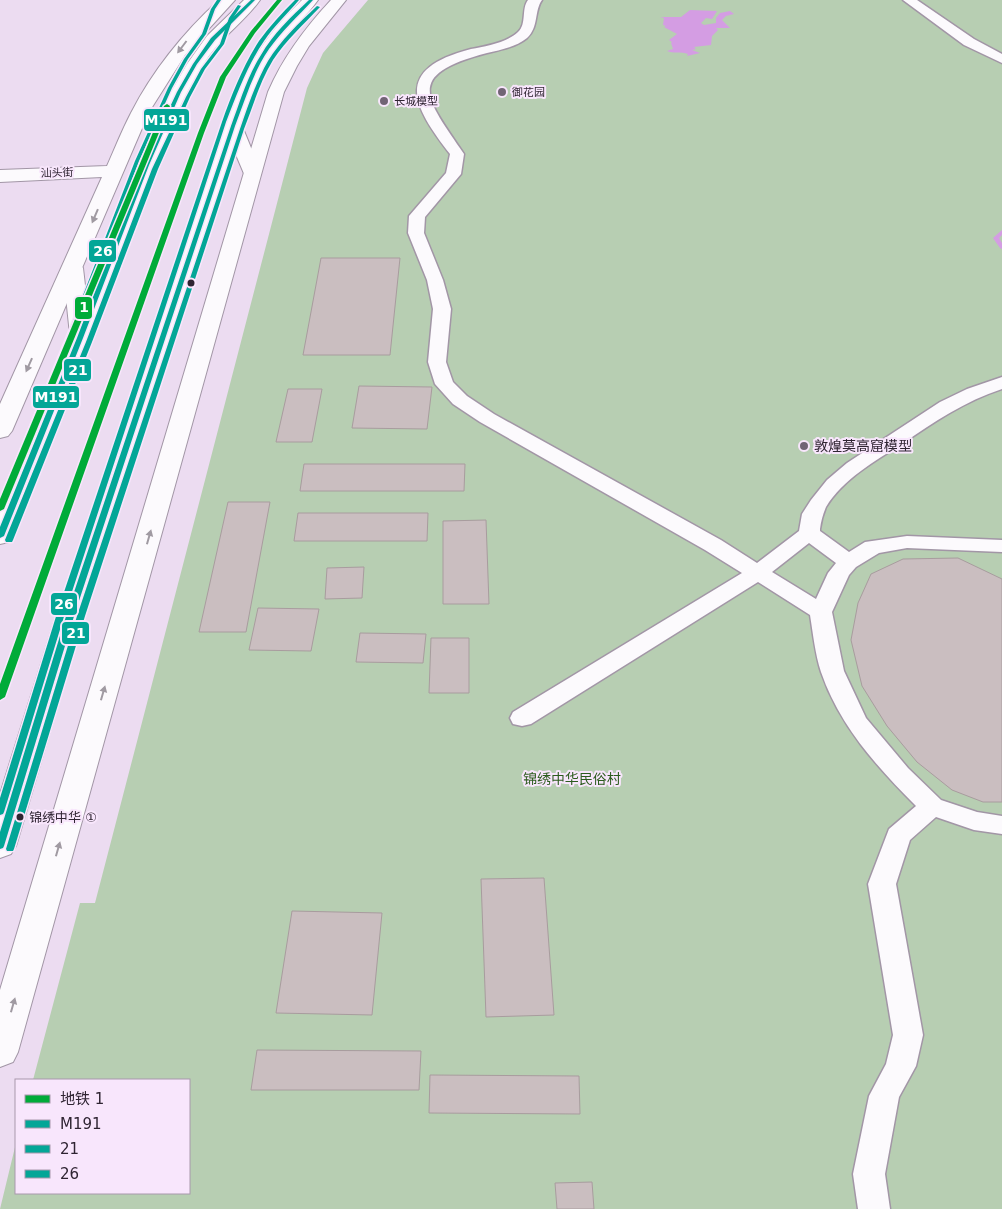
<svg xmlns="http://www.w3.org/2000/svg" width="1002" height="1209" viewBox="0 0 1002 1209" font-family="'DejaVu Sans','Noto Sans SC',sans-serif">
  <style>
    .green { fill: #b7ceb2 }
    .water { fill: #d49de3 }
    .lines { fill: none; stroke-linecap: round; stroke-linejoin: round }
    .stream { fill: #d49de3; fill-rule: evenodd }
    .building { fill: #cabec0; stroke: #a89c9e }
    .street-casing { stroke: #a296a6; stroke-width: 3 }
    .secondary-casing { stroke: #a296a6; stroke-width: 2 }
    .primary-casing { stroke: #a296a6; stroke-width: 2 }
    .street { fill: #fcfafd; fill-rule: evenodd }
    .secondary { fill: #fcfafd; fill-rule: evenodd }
    .primary { fill: #fcfafd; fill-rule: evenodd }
    .bus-1-casing { stroke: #f8e6fc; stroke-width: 3 }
    .bus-2-casing { stroke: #f8e6fc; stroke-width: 3 }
    .bus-3-casing { stroke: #f8e6fc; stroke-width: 3 }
    .bus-1 { fill: #03a697; fill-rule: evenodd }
    .bus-2 { fill: #03a697; fill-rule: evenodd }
    .bus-3 { fill: #03a697; fill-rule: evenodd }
    .metro-1-casing { stroke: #f8e6fc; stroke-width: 3 }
    .metro-1 { fill: #00ab39; fill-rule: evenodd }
    .oneway { fill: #a09aa2 }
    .poi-dot { fill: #716475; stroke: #f8e6fc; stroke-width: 2 }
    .bus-dot { fill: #2f2432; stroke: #f8e6fc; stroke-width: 2 }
    .labels { text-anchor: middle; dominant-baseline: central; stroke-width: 4; stroke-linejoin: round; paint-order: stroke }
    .far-poi-label { font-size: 11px; fill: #2f2432; stroke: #f8e6fc; text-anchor: start }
    .far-street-label { font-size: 11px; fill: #2f2432; stroke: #f8e6fc }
    .bus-label { font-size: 13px; fill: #2f2432; stroke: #f8e6fc; text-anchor: start }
    .poi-label { font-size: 14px; fill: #2f2432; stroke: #f8e6fc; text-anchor: start }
    .park-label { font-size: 14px; fill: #2c5c1e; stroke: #f8e6fc }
    .line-badge { stroke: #f8e6fc; stroke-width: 2 }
    .badge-label { font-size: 14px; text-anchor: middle; font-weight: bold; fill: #fff }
  </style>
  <rect width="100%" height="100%" fill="#ecdcf1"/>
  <!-- green -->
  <polygon class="green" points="368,0 1002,0 1002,1209 0,1209 16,1143 16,1193 189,1193 189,1080 33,1080 80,903 95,903 307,88 323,53"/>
  <!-- water -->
  <path class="water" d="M 690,10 L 717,11 L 712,19 L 706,18 L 701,23 L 704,25 L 716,23 L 716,18 L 720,13 L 730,11 L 734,14 L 726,16 L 722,20 L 730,28 L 716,28 L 718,30 L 712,36 L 711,45 L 694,47 L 696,49 L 692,50 L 700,53 L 687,56 L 688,54 C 681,51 673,54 667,51 L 673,49 L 671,43 L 672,42 L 669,40 L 677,34 L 664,27 L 666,26 L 663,25 L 664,18 L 660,17 L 681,17 Z"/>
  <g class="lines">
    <!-- stream -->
    <polygon class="stream" points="1002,230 1002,235 999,238 1002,243 1002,249 1000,248 993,238"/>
  </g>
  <!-- building -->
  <g class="building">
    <polygon points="321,258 400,258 390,355 303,355"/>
    <polygon points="359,386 432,387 427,429 352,428"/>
    <polygon points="288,389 322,389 312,442 276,442"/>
    <polygon points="304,464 465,464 464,491 300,491"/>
    <polygon points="228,502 270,502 246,632 199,632"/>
    <polygon points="298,513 428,513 427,541 294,541"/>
    <polygon points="486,520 489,604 443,604 443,521"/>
    <polygon points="958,558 1002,579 1002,802 983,802 952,790 917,762 887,726 862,686 851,640 858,603 871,574 903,559"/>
    <polygon points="364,567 362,598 325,599 327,568"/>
    <polygon points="258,608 319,609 311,651 249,650"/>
    <polygon points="360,633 426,634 423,663 356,662"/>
    <polygon points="431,638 469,638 469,693 429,693"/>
    <polygon points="544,878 554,1015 486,1017 481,879"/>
    <polygon points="292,911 382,913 372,1015 276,1013"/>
    <polygon points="257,1050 421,1051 419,1090 251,1090"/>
    <polygon points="430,1075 579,1076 580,1114 429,1113"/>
    <polygon points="592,1182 594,1209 557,1209 555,1183"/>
  </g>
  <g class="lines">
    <!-- street casing -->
    <g class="street-casing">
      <g id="street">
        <path d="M 528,0 L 542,0 C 534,11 539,27 527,38 C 516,47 500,50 487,53 C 403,75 426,98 464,154 L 461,174 L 425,217 L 424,233 L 443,280 L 451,309 L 446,362 L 453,382 L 467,396 L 494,414 L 721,540 L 757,563 L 799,531 L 802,514 L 811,500 L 827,480 L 847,463 L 940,402 L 967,389 L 1002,377 L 1002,389 C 965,401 934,422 902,444 C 875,461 843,479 826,507 C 823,514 821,521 820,529 L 820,531 L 849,552 L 865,542 L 907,536 L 1002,540 L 1002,552 L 907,548 L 879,553 L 856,567 L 849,575 L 832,612 L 844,671 L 866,718 L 908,768 L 941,800 L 977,812 L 1002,816 L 1002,834 L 974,830 L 936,817 L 910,840 L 896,884 L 923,1035 L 916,1066 L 899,1097 L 885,1174 L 890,1209 L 858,1209 L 853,1174 L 869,1096 L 886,1064 L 893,1035 L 868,884 L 889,829 L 916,806 C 877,767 839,725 821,672 C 815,654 813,633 810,615 L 758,582 L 531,724 L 522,726 L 513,724 L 510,718 L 513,712 L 742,573 L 705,550 L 480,422 L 453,404 L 435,384 L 428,362 L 433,309 L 427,280 L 408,233 L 409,216 L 446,173 L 450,154 C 411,104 394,69 471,49 C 486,46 506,43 518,32 C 527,24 521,9 528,0 ZM 809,543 L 836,563 L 828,573 L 816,599 L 772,572 Z"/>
        <polygon points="903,0 917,0 974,39 1002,54 1002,63 964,45"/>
      </g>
    </g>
    <!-- secondary casing -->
    <g class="secondary-casing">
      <g id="secondary">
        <path d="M 219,0 L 235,0 L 185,55 L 149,112 L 12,431 L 8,436 L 0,438 L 0,404 L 102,177 L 0,182 L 0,170 L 107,166 C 115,148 122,130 131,113 C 153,70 184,32 219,0 Z"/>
        <path d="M 331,0 L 346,0 L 309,46 L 297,66 L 284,92 L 18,1052 L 13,1062 L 0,1067 L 0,990 L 268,92 C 283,57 305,28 331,0 Z"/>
      </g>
    </g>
    <!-- primary casing -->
    <g class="primary-casing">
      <g id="primary">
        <path d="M 244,0 L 260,0 C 244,23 219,38 203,65 C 165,125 141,204 116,271 C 83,360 48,448 13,536 L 9,542 L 0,544 L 0,505 L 70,335 L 63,268 L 66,264 L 73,262 L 80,264 L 83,268 L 86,294 L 137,165 L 171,92 L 187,64 L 207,36 Z"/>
        <path d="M 302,0 L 318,0 C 307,16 291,28 279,44 C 261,68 252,98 242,126 L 261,172 L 259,176 L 252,178 L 245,176 L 234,150 L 85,613 L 16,846 L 11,854 L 0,858 L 0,794 L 57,613 L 224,126 C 246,71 258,42 302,0 Z"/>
      </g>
    </g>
    <!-- street -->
    <use href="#street" class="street"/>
    <!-- secondary -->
    <use href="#secondary" class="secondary"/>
    <!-- primary -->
    <use href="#primary" class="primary"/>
    <!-- bus-1 casing -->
    <g class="bus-1-casing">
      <g id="bus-1">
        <polygon points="251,0 255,0 215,40 197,64 181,92 149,165 83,338 4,536 0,538 0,527 77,338 143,165 177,92 193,64 211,38"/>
        <path d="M 309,0 L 313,0 C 298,16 282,31 269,49 C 253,72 245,100 235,126 L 75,613 L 4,846 L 3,848 L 0,849 L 0,832 L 67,613 L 231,126 C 240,102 247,77 261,55 C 273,34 291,17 309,0 Z"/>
      </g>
    </g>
    <!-- bus-2 casing -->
    <g class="bus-2-casing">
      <g id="bus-2">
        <polygon points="238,5 241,6 233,18 224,44 205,69 190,97 158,169 92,342 13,540 12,542 6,542 5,540 86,342 152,169 186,97 201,69 220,44 229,18"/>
        <path d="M 317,6 L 320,7 C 304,24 286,40 273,60 C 260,81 253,106 244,129 L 85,616 L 14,849 L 13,851 L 7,851 L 6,849 L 77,616 L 240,129 C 248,106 256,82 268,61 C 281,40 299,23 317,6 Z"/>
      </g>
    </g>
    <!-- bus-3 casing -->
    <g class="bus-3-casing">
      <g id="bus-3">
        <polygon points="217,0 221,0 215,9 206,34 188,59 172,88 139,161 74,334 3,509 0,511 0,500 68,334 135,161 168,88 184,59 202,34 211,9"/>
        <path d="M 295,0 L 299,0 C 287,14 274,26 264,41 C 247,66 237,94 226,122 L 66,610 L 4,812 L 3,814 L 0,815 L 0,798 L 58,610 L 222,122 C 232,94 243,66 259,41 C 270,26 282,13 295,0 Z"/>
      </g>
    </g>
    <!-- bus-1 -->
    <use href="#bus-1" class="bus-1"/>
    <!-- bus-2 -->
    <use href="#bus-2" class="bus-2"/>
    <!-- bus-3 -->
    <use href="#bus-3" class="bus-3"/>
    <!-- metro-1 casing -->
    <g class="metro-1-casing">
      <g id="metro-1">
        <polygon points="277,0 282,0 255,33 226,77 204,133 5,697 0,700 0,684 198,133 220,77 251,31"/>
        <polygon points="167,104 170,106 4,509 0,511 0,499 164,106"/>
      </g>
    </g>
    <!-- metro-1 -->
    <use href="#metro-1" class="metro-1"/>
  </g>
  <!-- one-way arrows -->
  <defs><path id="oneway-solid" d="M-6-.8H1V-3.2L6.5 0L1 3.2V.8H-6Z" transform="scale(1.25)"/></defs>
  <g class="oneway">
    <use href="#oneway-solid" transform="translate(182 47) rotate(127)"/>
    <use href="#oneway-solid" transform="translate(95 216) rotate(113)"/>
    <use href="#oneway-solid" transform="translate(29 365) rotate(114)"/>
    <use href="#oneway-solid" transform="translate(149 537) rotate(-74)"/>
    <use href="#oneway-solid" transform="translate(103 693) rotate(-74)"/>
    <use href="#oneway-solid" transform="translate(58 849) rotate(-74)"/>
    <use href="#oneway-solid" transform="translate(13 1005) rotate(-74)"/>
  </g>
  <!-- markers -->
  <g class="poi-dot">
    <circle cx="502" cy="92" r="5"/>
    <circle cx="384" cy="101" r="5"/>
    <circle cx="804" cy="446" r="5"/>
  </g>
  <g class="bus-dot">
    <circle cx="191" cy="283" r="4.5"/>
    <circle cx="20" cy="817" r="4.5"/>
  </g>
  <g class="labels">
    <!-- far-poi labels -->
    <g class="far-poi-label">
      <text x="512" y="92">御花园</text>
      <text x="394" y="101">长城模型</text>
    </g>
    <!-- far-street labels -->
    <g class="far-street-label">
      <text transform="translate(57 173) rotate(-2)">汕头街</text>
    </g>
    <!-- bus labels -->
    <g class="bus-label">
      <text x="29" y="817">锦绣中华 ①</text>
    </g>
    <!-- poi labels -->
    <g class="poi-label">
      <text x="814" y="446">敦煌莫高窟模型</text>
    </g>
    <!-- park labels -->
    <g class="park-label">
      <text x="572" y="779">锦绣中华民俗村</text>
    </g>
  </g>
  <g class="line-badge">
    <rect x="143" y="108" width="47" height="24" rx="5" fill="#03a697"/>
    <rect x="88" y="239" width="29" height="24" rx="5" fill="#03a697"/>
    <rect x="74" y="296" width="19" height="24" rx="5" fill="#00ab39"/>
    <rect x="63" y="358" width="29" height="24" rx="5" fill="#03a697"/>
    <rect x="32" y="385" width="48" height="24" rx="5" fill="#03a697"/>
    <rect x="50" y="592" width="28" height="24" rx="5" fill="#03a697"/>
    <rect x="61" y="621" width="29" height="24" rx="5" fill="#03a697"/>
  </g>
  <g class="badge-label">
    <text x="166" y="125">M191</text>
    <text x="103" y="256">26</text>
    <text x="84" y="312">1</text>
    <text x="78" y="375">21</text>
    <text x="56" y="402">M191</text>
    <text x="64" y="609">26</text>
    <text x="76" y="638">21</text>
  </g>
  <!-- legend -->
  <rect x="15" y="1079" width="175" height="115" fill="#f8e6fc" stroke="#a898ab"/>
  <rect x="25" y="1095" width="25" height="8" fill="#00ab39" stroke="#a898ab"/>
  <text x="60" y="1104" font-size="15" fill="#2f2432">地铁 1</text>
  <rect x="25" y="1120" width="25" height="8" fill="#03a697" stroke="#a898ab"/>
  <text x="60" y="1129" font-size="15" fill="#2f2432">M191</text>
  <rect x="25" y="1145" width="25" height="8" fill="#03a697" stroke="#a898ab"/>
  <text x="60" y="1154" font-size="15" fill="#2f2432">21</text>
  <rect x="25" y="1170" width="25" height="8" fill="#03a697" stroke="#a898ab"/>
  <text x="60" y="1179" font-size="15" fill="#2f2432">26</text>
</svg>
